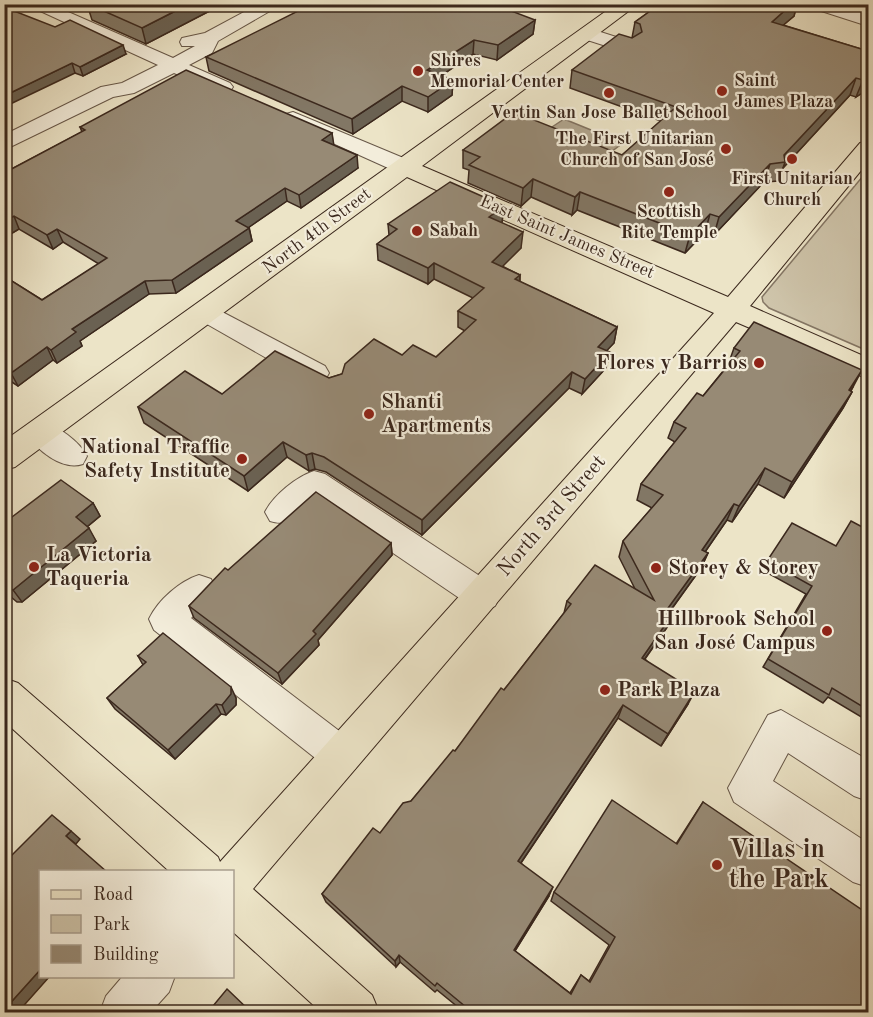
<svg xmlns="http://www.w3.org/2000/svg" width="873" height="1017" viewBox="0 0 873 1017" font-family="'Old Standard TT',serif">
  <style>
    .green { fill: #cec4aa; stroke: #847664; stroke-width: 1.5 }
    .water { fill: #b0a48d; stroke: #817260; stroke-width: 1.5 }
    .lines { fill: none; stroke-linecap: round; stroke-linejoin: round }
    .minor-casing { stroke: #675748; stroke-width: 2 }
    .major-casing { stroke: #3b281d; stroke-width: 2 }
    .minor { fill: #f3eddb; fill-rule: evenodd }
    .major { fill: #ece4c7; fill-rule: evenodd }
    .wall { fill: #827765; stroke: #3b281d; stroke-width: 1.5 }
    .shaded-wall { fill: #6a6152; stroke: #3b281d; stroke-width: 1.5 }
    .building { fill: #978a75; stroke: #3b281d; stroke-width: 1.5 }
    .poi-dot { fill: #8f2418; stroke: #f3eddb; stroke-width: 2 }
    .labels { text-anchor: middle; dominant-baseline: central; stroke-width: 4.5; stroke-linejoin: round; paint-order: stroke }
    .far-poi-label { font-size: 18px; font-weight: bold; fill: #3b281d; stroke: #f3eddb; text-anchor: start }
    .far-street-label { font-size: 18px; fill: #3b281d; stroke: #f3eddb }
    .poi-label { font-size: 21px; font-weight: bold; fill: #3b281d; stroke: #f3eddb; text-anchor: start }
    .street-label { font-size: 21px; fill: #3b281d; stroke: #f3eddb }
    .near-poi-label { font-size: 26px; font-weight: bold; fill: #3b281d; stroke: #f3eddb; text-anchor: start }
  </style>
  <rect width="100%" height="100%" fill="#ece4c7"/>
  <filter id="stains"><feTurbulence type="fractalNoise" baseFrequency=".00333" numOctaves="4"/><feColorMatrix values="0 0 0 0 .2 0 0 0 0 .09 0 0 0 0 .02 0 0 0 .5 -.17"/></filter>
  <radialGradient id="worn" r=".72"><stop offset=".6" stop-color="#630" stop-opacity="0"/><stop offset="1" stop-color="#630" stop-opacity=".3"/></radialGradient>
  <!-- green -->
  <polygon class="green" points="868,170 868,351 769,308 763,302 762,297"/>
  <!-- water -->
  <polygon class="water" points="564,119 623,143 603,158 543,133"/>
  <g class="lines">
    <!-- minor casing -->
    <g class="minor-casing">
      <g id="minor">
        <polygon points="25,4 50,4 173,58 195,46 182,46 180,42 182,38 205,33 259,4 282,4 218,41 212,53 189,65 230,83 233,87 230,91 216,91 174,73 134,93 113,97 4,150 4,135 101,87 122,83 158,65"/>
        <polygon points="809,4 837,4 868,15 868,26 812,8"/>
        <polygon points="588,28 635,43 638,47 628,53 581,38 579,34"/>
        <polygon points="293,112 413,162 416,167 413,172 397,172 286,122 283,118 286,114"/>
        <polygon points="207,304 325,366 329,373 325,380 315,383 305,380 198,319 194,313 198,307"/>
        <path d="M 41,421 C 58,426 79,441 87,456 L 83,464 C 62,471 36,450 26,432 L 31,424 Z"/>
        <path d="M 314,471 L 325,474 L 495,586 L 500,596 L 495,606 L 483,611 L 471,606 L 315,500 C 301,513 290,528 270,521 L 265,512 C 274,495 296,477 314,471 Z"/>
        <path d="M 199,575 L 211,579 L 216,589 L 211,599 L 191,618 L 355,743 L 361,756 L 355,769 L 342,774 L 329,769 L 154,630 L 149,619 C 158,600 180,581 199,575 Z"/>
        <polygon points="781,710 868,760 868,801 854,796 788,753 773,781 868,843 868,887 853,882 734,802 728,788 768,715"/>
        <polygon points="123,976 175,976 169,992 151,1012 100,1012 106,996"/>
      </g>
    </g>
    <!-- major casing -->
    <g class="major-casing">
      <polygon id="major" points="616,4 638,4 422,166 728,297 860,143 868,141 868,162 750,306 868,358 868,379 736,322 253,889 372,995 379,1012 321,1012 232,931 232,872 170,872 4,721 4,678 18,683 218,857 220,862 714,313 407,177 15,467 4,470 4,441"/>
    </g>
    <!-- minor -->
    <use href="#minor" class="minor"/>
    <!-- major -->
    <use href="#major" class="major"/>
  </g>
  <!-- wall -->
  <g class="wall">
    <polygon points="87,4 223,4 146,44 92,20"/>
    <polygon points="660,4 797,4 794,16 783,25 868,51 868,89 856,97 850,95 783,168 779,181 764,182 714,235 705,232 685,253 577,210 572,215 531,197 521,206 468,183 469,170 463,168 463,150 622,155 661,121 570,88 572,70 632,38 635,22"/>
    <polygon points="858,4 868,4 868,7"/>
    <polygon points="4,10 126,54 83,76 75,73"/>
    <polygon points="535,20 533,34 497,60 473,54 441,76 453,80 452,95 428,112 402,101 353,134 209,71 206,57"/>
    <polygon points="80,127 332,133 333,145 358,168 301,208 287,201 249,227 252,241 176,293 149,294 80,341 82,346 57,363 53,360 18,386 4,377 4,276 42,300 99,264 63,242 53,249 19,229 4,238 4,173 82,132"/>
    <polygon points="504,206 502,222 501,223 521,248 502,266 520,275 520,282 617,327 614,343 606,351 606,368 582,394 569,388 422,535 326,472 315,469 309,471 287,457 248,491 144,423 138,407 329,378 402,355 436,357 465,331 458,327 458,311 473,298 434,279 428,284 378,260 377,244 389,235 388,224"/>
    <polygon points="734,348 853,387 851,391 852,392 843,408 784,498 758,484 732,522 727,520 705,552 708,553 701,568 671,610 668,626 645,659 688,704 661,746 618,718 521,863 549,896 515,951 570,993 581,975 589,981 609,945 551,901 554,892 676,844 703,802 868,1012 464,1012 437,990 435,992 400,962 396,967 326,902 322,894 411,801 455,751 515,676 564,613 567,601 635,589 619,557 623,541 652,508 637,500 641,484 675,442 668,438 674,422 703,396 728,365"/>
    <polygon points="93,503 100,516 87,527 96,541 22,602 17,602 4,591 4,523"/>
    <polygon points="868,530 868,721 828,697 823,703 763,667 806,594 762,570 767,561 836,546"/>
    <polygon points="391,543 392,555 318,640 319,645 282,684 194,618 189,606 228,570"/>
    <polygon points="138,656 236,698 236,705 226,715 221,714 175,759 115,709 107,698 143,665"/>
  </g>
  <!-- shaded-wall -->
  <g class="shaded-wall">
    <polygon points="189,4 223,4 146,44 142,28"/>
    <polygon points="792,4 797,4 794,16 767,39 772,22"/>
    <polygon points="535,20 533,34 497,60 498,45"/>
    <polygon points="474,40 473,54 427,85 427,70"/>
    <polygon points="123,45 126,54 83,76 80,67"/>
    <polygon points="72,63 75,73 4,107 4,96"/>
    <polygon points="868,76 868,89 856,97 863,80"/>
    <polygon points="856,78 850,95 783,168 785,162 784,155"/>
    <polygon points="453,80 452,95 428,112 428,97"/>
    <polygon points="402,86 402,101 353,134 352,119"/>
    <polygon points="332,133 334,146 322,140"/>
    <polygon points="357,155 358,168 301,208 299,195"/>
    <polygon points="770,164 764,182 714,235 719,217"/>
    <polygon points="533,179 531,197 521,206 523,188"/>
    <polygon points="285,188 287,201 239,234 236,221"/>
    <polygon points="580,192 577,210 572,215 575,197"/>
    <polygon points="504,206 502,222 488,234 489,217"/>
    <polygon points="710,214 705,232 685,253 690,235"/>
    <polygon points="14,216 19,229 4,238 4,221"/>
    <polygon points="249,228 252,241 176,293 172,280"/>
    <polygon points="57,229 63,242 53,249 47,235"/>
    <polygon points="523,232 521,248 491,278 492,262"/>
    <polygon points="434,263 434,279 428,284 428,268"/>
    <polygon points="520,275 519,291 515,279"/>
    <polygon points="145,281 149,294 80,341 82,346 57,363 51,350 72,329"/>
    <polygon points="617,327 614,343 595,363 598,347"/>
    <polygon points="47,347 53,360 18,386 11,373"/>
    <polygon points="610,352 606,368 582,394 585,379"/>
    <polygon points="862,370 853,387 840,407 849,390"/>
    <polygon points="572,372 569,388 422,535 422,520"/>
    <polygon points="852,392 843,408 784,498 792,482"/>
    <polygon points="283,442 287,457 248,491 244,476"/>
    <polygon points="312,453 315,469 309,471 306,455"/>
    <polygon points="765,468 758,484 732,522 739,506"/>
    <polygon points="93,503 100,516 83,530 76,517"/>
    <polygon points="734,504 727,520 696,565 702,550"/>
    <polygon points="89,528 96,541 22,602 13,590"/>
    <polygon points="391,543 392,555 318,640 319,645 282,684 278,673 313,631"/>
    <polygon points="708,553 701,568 662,622 668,608"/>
    <polygon points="674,612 668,626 636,671 642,658"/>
    <polygon points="231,687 236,698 236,705 226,715 222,705"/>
    <polygon points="695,691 688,704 661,746 668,734"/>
    <polygon points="216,704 221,714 175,759 168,750"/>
    <polygon points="623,705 618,718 516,870 518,861"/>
    <polygon points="71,831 80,839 76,844 66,836"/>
    <polygon points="553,887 549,896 511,957 514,950"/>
    <polygon points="399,955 400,962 396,967 395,961"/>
    <polygon points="40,970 40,976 50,976 18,1012 4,1012 4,1010"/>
  </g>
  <!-- building -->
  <g class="building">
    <polygon points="88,4 189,4 142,28"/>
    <polygon points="312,4 493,4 535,20 498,45 474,40 427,70 453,80 428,97 402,86 352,119 206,57"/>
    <polygon points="660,4 792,4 772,22 868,51 868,76 863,80 856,78 784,155 785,162 770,164 719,217 710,214 690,235 580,192 575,197 533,179 523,188 469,165 480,157 463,150 514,112 622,155 676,107 572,70 619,34 632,38 642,32 640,24 635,22"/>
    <polygon points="9,9 55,27 70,20 123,45 80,67 72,63 4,96 4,10"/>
    <polygon points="186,70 332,133 322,140 357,155 299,195 285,188 236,221 249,228 172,280 145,281 72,329 76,332 51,350 47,347 11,373 4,369 4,276 42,300 107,258 57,229 47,235 14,216 4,221 4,173 85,130 80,127"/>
    <polygon points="450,182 504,206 489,217 523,232 492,262 520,275 515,279 617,327 598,347 610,352 585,379 572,372 422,520 324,457 312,453 306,455 283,442 244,476 138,407 185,371 222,394 275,351 329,378 342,374 345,364 374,339 402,355 413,345 436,357 476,320 458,311 484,288 434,263 428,268 377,244 397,229 388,224"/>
    <polygon points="754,322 862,370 849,390 852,392 792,482 765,468 739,506 734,504 702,550 708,553 668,608 674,612 642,658 695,691 668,734 623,705 518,861 553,887 514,950 571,994 581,975 590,982 615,937 554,892 612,800 677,844 703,802 868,914 868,1012 472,1012 437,983 435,986 399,955 395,961 322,894 373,828 380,833 403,803 411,801 453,750 455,751 501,688 504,690 515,676 571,604 567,601 595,565 654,600 623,541 663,495 641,484 686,428 674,422 697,393 703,396 740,351 734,348"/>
    <polygon points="61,480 93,503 76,517 89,528 13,590 8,589 4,586 4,523"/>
    <polygon points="316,492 391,543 313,631 316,634 278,673 189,606 225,568 228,570"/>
    <polygon points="851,521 868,530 868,710 832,688 829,695 768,659 812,586 767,561 792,523 836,546"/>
    <polygon points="163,633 231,687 231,694 222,705 216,704 168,750 107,698 146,662 138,656"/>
    <polygon points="52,815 71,831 66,836 107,872 40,872 40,970 4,1010 4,863"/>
    <polygon points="227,989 251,1012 208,1012"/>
  </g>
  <!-- markers -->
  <g class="poi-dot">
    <circle cx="418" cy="71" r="6"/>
    <circle cx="722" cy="91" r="6"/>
    <circle cx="609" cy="93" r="6"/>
    <circle cx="726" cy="149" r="6"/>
    <circle cx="792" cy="159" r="6"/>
    <circle cx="669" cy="192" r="6"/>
    <circle cx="417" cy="231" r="6"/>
    <circle cx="759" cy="363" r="6"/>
    <circle cx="369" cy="414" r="6"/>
    <circle cx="242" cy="459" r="6"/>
    <circle cx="34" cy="567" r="6"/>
    <circle cx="656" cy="568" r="6"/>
    <circle cx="827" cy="631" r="6"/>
    <circle cx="605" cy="690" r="6"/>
    <circle cx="717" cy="865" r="6"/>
  </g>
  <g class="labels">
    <!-- far-poi labels -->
    <g class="far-poi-label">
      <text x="430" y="61">Shires<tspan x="430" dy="21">Memorial Center</tspan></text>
      <text x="734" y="81">Saint<tspan x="734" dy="21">James Plaza</tspan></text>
      <text x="609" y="113" text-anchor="middle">Vertin San Jose Ballet School</text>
      <text x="714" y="139" text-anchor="end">The First Unitarian<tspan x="714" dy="21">Church of San José</tspan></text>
      <text x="792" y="179" text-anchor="middle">First Unitarian<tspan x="792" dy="21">Church</tspan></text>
      <text x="669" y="212" text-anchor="middle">Scottish<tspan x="669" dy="21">Rite Temple</tspan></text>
      <text x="429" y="231">Sabah</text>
    </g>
    <!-- far-street labels -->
    <g class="far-street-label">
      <text transform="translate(317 231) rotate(-37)">North 4th Street</text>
      <text transform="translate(567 237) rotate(23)">East Saint James Street</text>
    </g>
    <!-- poi labels -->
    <g class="poi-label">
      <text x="747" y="363" text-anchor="end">Flores y Barrios</text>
      <text x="381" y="402">Shanti<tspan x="381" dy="24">Apartments</tspan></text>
      <text x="230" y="447" text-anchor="end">National Traffic<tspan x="230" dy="24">Safety Institute</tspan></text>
      <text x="46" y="555">La Victoria<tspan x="46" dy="24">Taqueria</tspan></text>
      <text x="668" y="568">Storey &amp; Storey</text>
      <text x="815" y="619" text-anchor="end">Hillbrook School<tspan x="815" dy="24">San José Campus</tspan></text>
      <text x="617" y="690">Park Plaza</text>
    </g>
    <!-- street labels -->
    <g class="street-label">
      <text transform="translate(552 516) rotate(-49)">North 3rd Street</text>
    </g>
    <!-- near-poi labels -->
    <g class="near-poi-label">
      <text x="729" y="850">Villas in<tspan x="729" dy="30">the Park</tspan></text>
    </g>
  </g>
  <!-- margin -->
  <rect width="873" height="1017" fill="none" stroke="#ece4c7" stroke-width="24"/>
  <rect x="6" y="6" width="861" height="1005" fill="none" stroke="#3b281d" stroke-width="3"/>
  <rect x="12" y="12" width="849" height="993" fill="none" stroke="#3b281d" stroke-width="1.5"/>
  <!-- legend -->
  <rect x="39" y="870" width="195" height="108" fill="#f3eddb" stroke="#a99e8f" stroke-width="1.5"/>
  <rect x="51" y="890" width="30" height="9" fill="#ece4c7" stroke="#a99e8f" stroke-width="1.5"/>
  <text x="93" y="900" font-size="18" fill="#3b281d">Road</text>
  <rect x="51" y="915" width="30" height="18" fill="#cec4aa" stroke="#a99e8f" stroke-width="1.5"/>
  <text x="93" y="930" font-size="18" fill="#3b281d">Park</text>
  <rect x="51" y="945" width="30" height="18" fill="#978a75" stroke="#a99e8f" stroke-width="1.5"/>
  <text x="93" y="960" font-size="18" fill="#3b281d">Building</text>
  <rect width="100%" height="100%" filter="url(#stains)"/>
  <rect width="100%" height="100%" fill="url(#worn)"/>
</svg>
